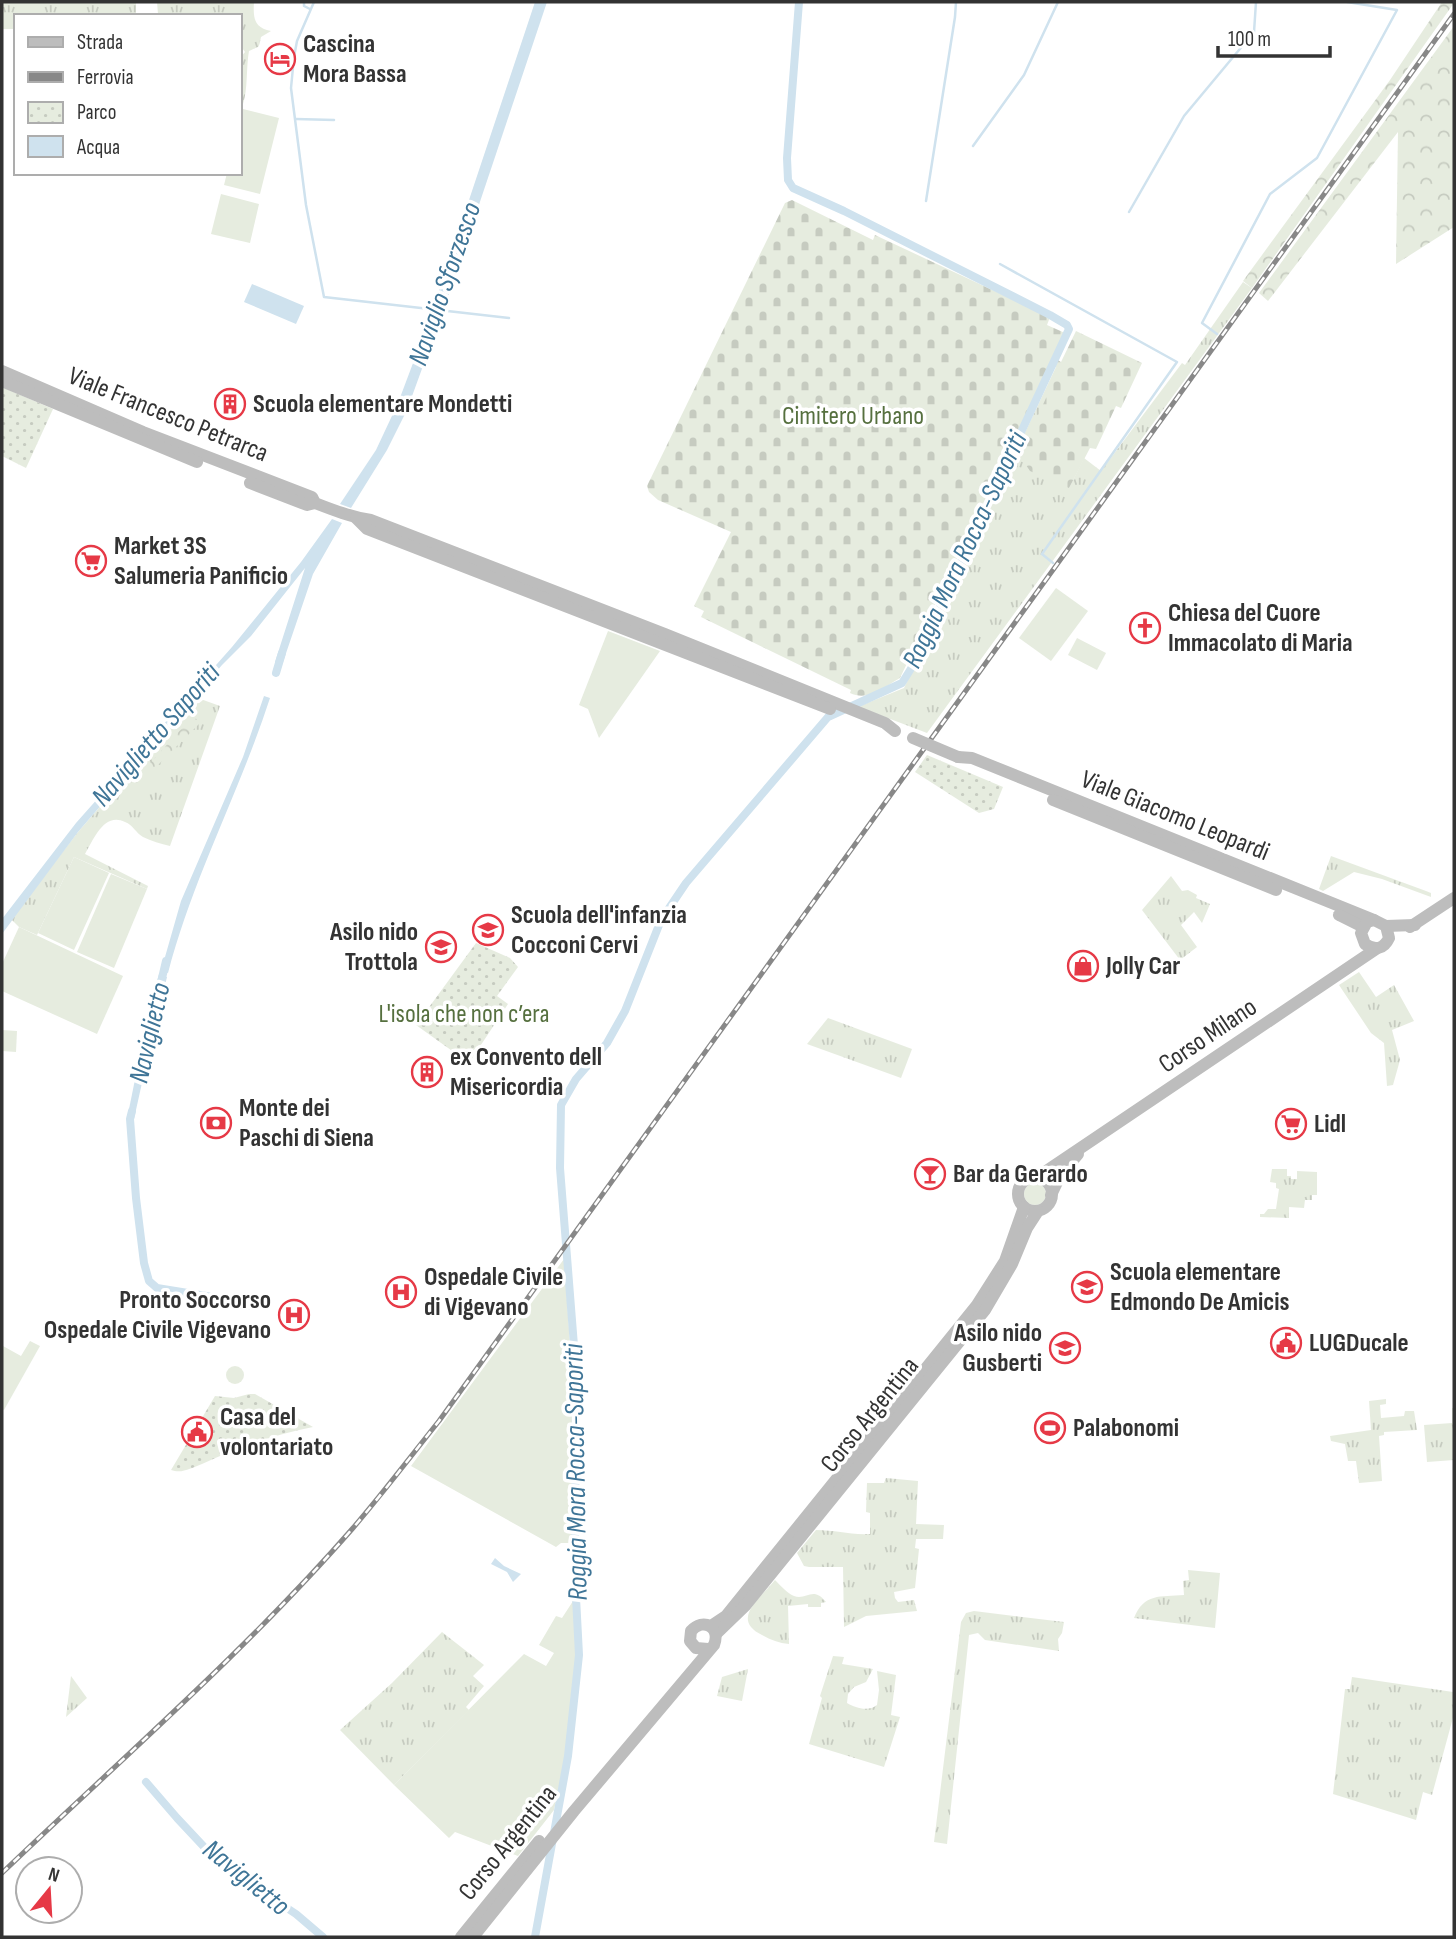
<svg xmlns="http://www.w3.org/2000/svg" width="1456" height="1939" viewBox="0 0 1456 1939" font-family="'Sofia Sans Condensed',sans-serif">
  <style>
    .grass { fill: url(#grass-tufts) }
    .forest { fill: url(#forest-crowns) }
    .cemetery { fill: url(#cemetery-stones) }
    .park { fill: url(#park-dots) }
    .garden { fill: #e6ecdf }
    .water { fill: #cfe2ee }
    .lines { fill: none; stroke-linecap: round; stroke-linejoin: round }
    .stream { stroke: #cfe2ee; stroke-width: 2.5 }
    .canal { stroke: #cfe2ee; stroke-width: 8 }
    .secondary { stroke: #bdbdbd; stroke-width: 12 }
    .rail-casing { stroke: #888; stroke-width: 5 }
    .rail { stroke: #fff; stroke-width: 2.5; stroke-dasharray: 8; stroke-linecap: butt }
    .secondary-bridge { stroke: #bdbdbd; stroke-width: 12 }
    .labels { text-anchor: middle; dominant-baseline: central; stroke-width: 7; stroke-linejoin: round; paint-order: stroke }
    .poi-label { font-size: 26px; font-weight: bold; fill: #333; stroke: #fff; text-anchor: start }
    .street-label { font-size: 26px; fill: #333; stroke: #fff }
    .park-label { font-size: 26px; fill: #56703f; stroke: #fff }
    .water-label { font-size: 28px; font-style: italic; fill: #3f7597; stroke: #fff }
  </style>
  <defs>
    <pattern id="grass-tufts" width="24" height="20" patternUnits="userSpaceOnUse" patternTransform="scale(1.75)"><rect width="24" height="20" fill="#e6ecdf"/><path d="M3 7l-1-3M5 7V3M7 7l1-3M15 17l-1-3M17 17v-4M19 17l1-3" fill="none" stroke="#c6cbc0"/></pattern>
    <pattern id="forest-crowns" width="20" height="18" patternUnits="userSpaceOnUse" patternTransform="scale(1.75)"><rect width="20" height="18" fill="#e6ecdf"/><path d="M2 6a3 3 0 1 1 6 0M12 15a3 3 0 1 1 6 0" fill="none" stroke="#c6cbc0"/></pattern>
    <pattern id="cemetery-stones" width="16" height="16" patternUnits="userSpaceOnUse" patternTransform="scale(1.75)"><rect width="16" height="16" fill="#e6ecdf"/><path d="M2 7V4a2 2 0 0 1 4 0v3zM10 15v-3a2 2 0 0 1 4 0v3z" fill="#c6cbc0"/></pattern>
    <pattern id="park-dots" width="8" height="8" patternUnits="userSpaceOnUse" patternTransform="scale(1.75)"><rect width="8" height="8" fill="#e6ecdf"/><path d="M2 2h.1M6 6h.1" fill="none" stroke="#c6cbc0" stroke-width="1.8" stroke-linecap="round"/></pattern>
  </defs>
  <rect width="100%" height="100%" fill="#fff"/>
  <!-- grass -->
  <g class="grass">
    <polygon points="2,2 136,2 136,16 16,16 16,29 2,29"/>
    <path d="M 157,2 L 254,2 C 253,18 254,28 271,31 L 261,37 C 258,51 260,45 249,51 C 246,67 248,90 243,104 L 240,104 L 240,58 L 245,52 L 240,45 L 240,16 L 158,14 Z"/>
    <polygon points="1243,282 1252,288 927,733 864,709 860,706 904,688 1056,367 1060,368 1069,488 1084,458 1101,471 1182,363 1185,365"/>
    <path d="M 195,697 L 220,706 L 170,846 C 161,844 151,841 143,837 C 136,833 133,825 125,822 C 104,812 94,839 85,854 L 148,886 L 147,889 L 74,857 L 37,935 L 19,927 L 11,919 L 78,832 Z"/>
    <polygon points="1331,856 1426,891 1431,893 1431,897 1382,879 1354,872 1323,891 1319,889"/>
    <polygon points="1171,876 1182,891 1188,890 1197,895 1196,898 1210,904 1202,923 1194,912 1181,925 1197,947 1180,960 1142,910"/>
    <polygon points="1359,972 1376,997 1394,985 1414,1021 1392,1030 1400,1060 1393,1085 1387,1086 1384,1043 1371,1033 1339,985"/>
    <polygon points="828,1018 912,1049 901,1078 807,1044"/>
    <polygon points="1272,1169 1287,1169 1287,1176 1291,1176 1291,1179 1297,1179 1297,1171 1317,1172 1317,1195 1312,1195 1312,1200 1305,1200 1304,1208 1289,1207 1289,1218 1260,1217 1260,1214 1264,1214 1268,1209 1276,1209 1279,1189 1276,1188 1276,1183 1270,1182"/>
    <circle cx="1035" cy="1194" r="11"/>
    <circle cx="235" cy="1375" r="9"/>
    <polygon points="1386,1399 1386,1404 1380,1405 1381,1418 1404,1416 1405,1411 1414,1411 1417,1430 1384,1432 1384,1435 1379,1436 1382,1481 1359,1483 1356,1461 1348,1461 1345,1444 1331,1441 1330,1436 1371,1430 1369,1401"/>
    <polygon points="1452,1408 1454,1408 1454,1460 1427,1462 1424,1425 1452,1423"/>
    <path d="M 886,1478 L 918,1481 L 916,1524 L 944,1525 L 943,1539 L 916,1539 L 915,1548 L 919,1549 L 915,1588 L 894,1592 L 895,1598 L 898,1602 L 914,1600 L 917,1611 L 866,1616 L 844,1627 L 843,1567 L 809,1567 L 804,1566 L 797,1553 L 816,1530 C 836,1530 849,1535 870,1534 L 870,1513 L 866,1512 L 867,1483 L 884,1483 Z"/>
    <path d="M 1188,1570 L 1220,1573 L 1215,1628 L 1134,1618 C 1144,1593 1160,1597 1184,1595 L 1183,1581 L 1189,1580 Z"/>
    <path d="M 775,1580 C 780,1585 787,1593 794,1596 C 806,1601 813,1585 826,1602 L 821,1603 L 821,1607 L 808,1607 L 808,1604 L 788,1606 L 789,1644 C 779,1643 771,1640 762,1635 C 730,1619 760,1599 775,1580 Z"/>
    <polygon points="974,1611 1064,1622 1062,1633 1058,1639 1059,1651 985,1640 978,1633 969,1635 947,1844 934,1842 961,1622 966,1613"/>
    <polygon points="442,1632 484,1665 473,1676 484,1686 466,1707 469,1710 394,1785 340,1730 392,1683"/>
    <path d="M 833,1656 L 844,1657 L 842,1664 L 873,1669 L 866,1682 L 854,1687 L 848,1694 L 847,1703 C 856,1708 868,1712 877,1705 L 879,1690 L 877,1671 L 896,1675 L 891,1715 L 900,1717 L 884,1767 L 809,1744 L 822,1698 L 820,1696 Z"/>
    <polygon points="748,1669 742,1701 717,1696 722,1677"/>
    <polygon points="71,1676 87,1698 66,1717"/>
    <polygon points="1352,1677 1453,1692 1454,1714 1432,1795 1423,1792 1416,1820 1333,1794 1345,1689 1350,1689"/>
  </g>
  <!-- forest -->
  <g class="forest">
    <polygon points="1442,2 1454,3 1252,288 1243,281 1390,80"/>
    <polygon points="1454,26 1454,227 1396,264 1398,132 1268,301 1259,293"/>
    <polygon points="191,718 203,720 145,778 147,782 142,793 135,795 123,804 120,797"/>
  </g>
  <!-- cemetery -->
  <path class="cemetery" d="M 792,200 L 873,240 L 875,235 L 1050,317 L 1047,325 L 1065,333 L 1053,357 L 1061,362 L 1076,331 L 1142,363 L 1121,408 L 1116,406 L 1096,449 L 1090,448 L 1069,488 L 1030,471 L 1020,456 L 1059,369 L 1050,364 L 900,678 C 884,687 868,702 850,693 L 851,690 L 701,617 L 704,611 L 694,606 L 731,532 L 658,500 L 649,492 L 647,486 L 785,203 Z"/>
  <!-- park -->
  <g class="park">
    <polygon points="2,387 53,409 26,468 2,456"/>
    <polygon points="927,755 1003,787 994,809 979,813 915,772"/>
    <polygon points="476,943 510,958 518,967 497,996 508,1004 469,1063 416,1025"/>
    <path d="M 249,1394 L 255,1394 L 313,1427 C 274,1435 238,1447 202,1464 C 191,1468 182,1474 171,1470 L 215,1396 L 234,1398 Z"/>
  </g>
  <!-- garden -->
  <g class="garden">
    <polygon points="243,109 279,118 260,194 224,185 227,173 240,173 240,121"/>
    <polygon points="221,194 259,204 250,243 211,234"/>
    <polygon points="1056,588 1088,611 1051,661 1019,638"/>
    <polygon points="608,631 660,651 599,738 588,709 579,705"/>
    <polygon points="1077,638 1106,653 1097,670 1068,655"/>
    <polygon points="74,857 109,873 74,950 38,933"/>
    <polygon points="111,874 147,889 114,968 77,952"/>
    <polygon points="19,927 123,976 97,1034 2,991 2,964"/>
    <polygon points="2,1030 17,1031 16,1052 2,1051"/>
    <path d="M 564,1259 C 571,1353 578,1449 572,1543 L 561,1543 L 556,1547 L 411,1466 Z"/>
    <polygon points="30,1341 40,1346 4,1410 2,1409 2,1348 3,1346 21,1356"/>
    <polygon points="270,1417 276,1432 249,1442 243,1427"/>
    <polygon points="575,1598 577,1652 566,1755 554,1810 518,1856 455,1832 449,1838 394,1785 524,1654 546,1666 554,1653 539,1645 556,1616 562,1618"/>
  </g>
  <!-- water -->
  <g class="water">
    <polygon points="535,2 547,2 444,309 433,308"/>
    <polygon points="252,284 304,306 296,324 244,302"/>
    <polygon points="433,310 443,311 407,410 387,450 351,508 340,504 376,450 398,403"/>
    <polygon points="332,519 342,523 313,574 282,665 275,662 305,568 251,636 222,665 78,832 2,934 2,919 76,823 232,647 301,562"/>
    <path d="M 264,696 L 270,698 C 240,791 193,877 168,973 L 161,971 L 181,901 L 243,757 Z"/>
    <polygon points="159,974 167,977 160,1006 151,1003"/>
    <polygon points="150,1010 159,1012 152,1037 144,1035"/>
    <polygon points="143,1040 151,1042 134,1119 127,1119"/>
    <polygon points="495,1558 504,1566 521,1574 513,1582 507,1572 491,1564"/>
  </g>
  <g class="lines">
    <!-- stream -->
    <g class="stream">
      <polyline points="304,2 304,6 310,9"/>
      <polyline points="314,2 297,41 294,57 291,88 306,205 324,297 509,318"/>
      <polyline points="296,119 334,120"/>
      <polyline points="973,146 1024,75 1058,2"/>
      <polyline points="926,201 955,17 956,2"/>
      <polyline points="1129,212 1184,116 1254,32 1256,2"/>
      <polyline points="1000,264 1177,362 1042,554 1053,563"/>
      <polyline points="1217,334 1202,323 1270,194 1317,158 1397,10 1347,2"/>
    </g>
    <!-- canal -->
    <g class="canal">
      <polyline points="276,673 282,653"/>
      <polyline points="145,1051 166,961"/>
      <polyline points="132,1111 130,1119 136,1198 144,1263 149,1281 157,1288 231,1300 250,1306"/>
      <polyline points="146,1782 177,1818 221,1865 296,1914 323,1937"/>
      <polyline points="535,1937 568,1756 579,1655 575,1578 576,1371 560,1168 561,1105 576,1079 607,1043 625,1011 661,920 686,883 828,717 902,683 912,667 1069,329 1067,325 1050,315 844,211 793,188 788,180 787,158 799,2"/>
    </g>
    <!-- secondary -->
    <g class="secondary">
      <path d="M 2,371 L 143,432 L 312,497 L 315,503 C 333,510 351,517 371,520 L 665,634 L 885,723 L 895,731"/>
      <polyline points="2,381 197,462"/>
      <polyline points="250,483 307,505 315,503"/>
      <polyline points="356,518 367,529 830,709"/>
      <polyline points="958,757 972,758 1374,920"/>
      <polyline points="1053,800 1276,890"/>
      <polyline points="1339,915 1363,927"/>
      <path d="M 1386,926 L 1389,938 C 1384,949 1375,951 1365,944 L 1361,933 L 1367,922 L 1374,920 L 1386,926 L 1415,925"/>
      <polyline points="1410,927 1454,898"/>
      <circle cx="1035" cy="1194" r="17"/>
      <polyline points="1036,1178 1376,949"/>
      <polyline points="1051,1195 1061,1174 1078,1154"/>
      <polyline points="711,1626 726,1616 977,1305 1005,1261 1024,1207"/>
      <polyline points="716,1634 745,1606 985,1310 1012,1264 1027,1228 1038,1211"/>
      <polyline points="461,1937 539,1841"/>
      <path d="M 473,1937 L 574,1811 L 714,1645 C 721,1627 703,1617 691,1631 L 690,1641 L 696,1648 L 708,1649"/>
    </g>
    <!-- rail casing -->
    <g class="rail-casing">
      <path id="rail" d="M 2,1873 C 120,1760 245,1652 353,1528 C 383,1493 411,1456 439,1421 L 1454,14"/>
    </g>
    <!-- rail -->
    <use href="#rail" class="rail"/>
    <!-- secondary-bridge -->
    <polyline class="secondary-bridge" points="913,738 958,757"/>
  </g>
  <!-- icons -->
  <defs>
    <g id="hotel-ring" transform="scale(1.575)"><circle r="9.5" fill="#fff" stroke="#e63946" stroke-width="1.5"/><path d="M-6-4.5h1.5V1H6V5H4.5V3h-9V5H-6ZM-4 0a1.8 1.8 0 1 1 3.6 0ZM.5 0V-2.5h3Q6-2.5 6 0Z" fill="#e63946"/></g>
    <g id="building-ring" transform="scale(1.575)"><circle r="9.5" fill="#fff" stroke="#e63946" stroke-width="1.5"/><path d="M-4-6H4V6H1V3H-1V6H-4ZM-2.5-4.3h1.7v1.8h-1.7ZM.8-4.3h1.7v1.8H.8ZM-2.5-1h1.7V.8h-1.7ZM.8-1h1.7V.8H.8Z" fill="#e63946"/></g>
    <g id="supermarket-ring" transform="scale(1.575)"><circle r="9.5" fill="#fff" stroke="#e63946" stroke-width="1.5"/><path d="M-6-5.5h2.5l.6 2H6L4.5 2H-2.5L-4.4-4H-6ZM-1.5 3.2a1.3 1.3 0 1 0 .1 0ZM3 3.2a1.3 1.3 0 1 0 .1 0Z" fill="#e63946"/></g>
    <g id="church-ring" transform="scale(1.575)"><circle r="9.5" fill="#fff" stroke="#e63946" stroke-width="1.5"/><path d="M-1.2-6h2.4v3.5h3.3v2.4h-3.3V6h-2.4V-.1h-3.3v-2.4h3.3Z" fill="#e63946"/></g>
    <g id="school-ring" transform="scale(1.575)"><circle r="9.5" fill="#fff" stroke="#e63946" stroke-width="1.5"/><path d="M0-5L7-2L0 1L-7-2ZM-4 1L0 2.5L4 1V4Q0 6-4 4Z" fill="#e63946"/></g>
    <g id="shop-ring" transform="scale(1.575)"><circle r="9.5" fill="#fff" stroke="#e63946" stroke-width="1.5"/><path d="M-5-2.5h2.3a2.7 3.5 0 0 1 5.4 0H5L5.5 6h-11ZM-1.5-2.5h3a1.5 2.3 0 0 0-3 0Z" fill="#e63946"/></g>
    <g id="bank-ring" transform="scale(1.575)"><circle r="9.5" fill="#fff" stroke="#e63946" stroke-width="1.5"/><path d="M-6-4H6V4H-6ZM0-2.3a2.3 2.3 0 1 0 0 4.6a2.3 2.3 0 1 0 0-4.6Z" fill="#e63946"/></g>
    <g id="bar-ring" transform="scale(1.575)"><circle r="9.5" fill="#fff" stroke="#e63946" stroke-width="1.5"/><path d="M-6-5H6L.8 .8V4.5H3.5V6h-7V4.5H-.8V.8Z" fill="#e63946"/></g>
    <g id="hospital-ring" transform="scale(1.575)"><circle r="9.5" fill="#fff" stroke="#e63946" stroke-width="1.5"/><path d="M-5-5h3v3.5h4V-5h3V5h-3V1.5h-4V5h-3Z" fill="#e63946"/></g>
    <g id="civic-ring" transform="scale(1.575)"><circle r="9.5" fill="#fff" stroke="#e63946" stroke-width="1.5"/><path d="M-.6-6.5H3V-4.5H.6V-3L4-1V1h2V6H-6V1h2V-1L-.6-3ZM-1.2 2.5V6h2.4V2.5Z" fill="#e63946"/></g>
    <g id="stadium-ring" transform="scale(1.575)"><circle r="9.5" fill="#fff" stroke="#e63946" stroke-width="1.5"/><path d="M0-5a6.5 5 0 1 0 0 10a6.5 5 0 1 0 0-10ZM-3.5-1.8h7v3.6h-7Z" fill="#e63946"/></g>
  </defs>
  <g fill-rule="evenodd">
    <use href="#hotel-ring" x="280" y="59"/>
    <use href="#building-ring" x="230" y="404"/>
    <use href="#supermarket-ring" x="91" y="561"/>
    <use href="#church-ring" x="1145" y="628"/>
    <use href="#school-ring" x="488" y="930"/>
    <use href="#school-ring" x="441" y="947"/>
    <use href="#shop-ring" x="1083" y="966"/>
    <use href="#building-ring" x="427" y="1072"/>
    <use href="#bank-ring" x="216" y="1123"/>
    <use href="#supermarket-ring" x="1291" y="1124"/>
    <use href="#bar-ring" x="930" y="1174"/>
    <use href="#school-ring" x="1087" y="1287"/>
    <use href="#hospital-ring" x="401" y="1292"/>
    <use href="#hospital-ring" x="294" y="1315"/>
    <use href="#civic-ring" x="1286" y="1343"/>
    <use href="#school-ring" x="1065" y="1348"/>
    <use href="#stadium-ring" x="1050" y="1428"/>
    <use href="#civic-ring" x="197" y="1432"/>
  </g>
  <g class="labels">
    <!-- poi labels -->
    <g class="poi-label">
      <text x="303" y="44">Cascina<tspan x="303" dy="30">Mora Bassa</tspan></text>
      <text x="253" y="404">Scuola elementare Mondetti</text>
      <text x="114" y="546">Market 3S<tspan x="114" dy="30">Salumeria Panificio</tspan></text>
      <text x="1168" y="613">Chiesa del Cuore<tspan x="1168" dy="30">Immacolato di Maria</tspan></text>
      <text x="511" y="915">Scuola dell'infanzia<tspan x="511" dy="30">Cocconi Cervi</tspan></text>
      <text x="418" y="932" text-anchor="end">Asilo nido<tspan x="418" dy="30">Trottola</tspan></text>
      <text x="1106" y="966">Jolly Car</text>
      <text x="450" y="1057">ex Convento dell<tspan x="450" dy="30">Misericordia</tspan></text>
      <text x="239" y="1108">Monte dei<tspan x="239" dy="30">Paschi di Siena</tspan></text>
      <text x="1314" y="1124">Lidl</text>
      <text x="953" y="1174">Bar da Gerardo</text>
      <text x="1110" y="1272">Scuola elementare<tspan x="1110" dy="30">Edmondo De Amicis</tspan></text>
      <text x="424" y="1277">Ospedale Civile<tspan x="424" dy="30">di Vigevano</tspan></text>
      <text x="271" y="1300" text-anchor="end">Pronto Soccorso<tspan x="271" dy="30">Ospedale Civile Vigevano</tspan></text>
      <text x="1042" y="1333" text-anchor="end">Asilo nido<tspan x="1042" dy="30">Gusberti</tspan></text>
      <text x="1309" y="1343">LUGDucale</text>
      <text x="220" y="1417">Casa del<tspan x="220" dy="30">volontariato</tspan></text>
      <text x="1073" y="1428">Palabonomi</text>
    </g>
    <!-- street labels -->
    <g class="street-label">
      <text transform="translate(168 415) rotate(22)">Viale Francesco Petrarca</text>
      <text transform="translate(1175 816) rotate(22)">Viale Giacomo Leopardi</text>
      <text transform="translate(1208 1036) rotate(-34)">Corso Milano</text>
      <text transform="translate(870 1415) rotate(-51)">Corso Argentina</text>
      <text transform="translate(508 1843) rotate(-51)">Corso Argentina</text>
    </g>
    <!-- park labels -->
    <g class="park-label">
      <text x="853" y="416">Cimitero Urbano</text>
      <text x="464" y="1014">L'isola che non c’era</text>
    </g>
    <!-- water labels -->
    <g class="water-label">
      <text transform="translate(445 284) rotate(-71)">Naviglio Sforzesco</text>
      <text transform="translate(965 550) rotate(-65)">Roggia Mora Rocca-Saporiti</text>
      <text transform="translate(156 735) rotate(-49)">Naviglietto Saporiti</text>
      <text transform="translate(150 1033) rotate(-77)">Naviglietto</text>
      <text transform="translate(576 1472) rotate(-91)">Roggia Mora Rocca-Saporiti</text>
      <text transform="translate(246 1878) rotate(39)">Naviglietto</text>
    </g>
  </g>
  <!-- border -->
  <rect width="1456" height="1939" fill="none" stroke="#333333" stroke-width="7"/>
  <!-- legend -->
  <rect x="14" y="14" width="228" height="161" fill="#ffffff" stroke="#adadad" stroke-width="2"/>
  <rect x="28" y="37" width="35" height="10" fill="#bdbdbd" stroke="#adadad" stroke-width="2"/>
  <text x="77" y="49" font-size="21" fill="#333333">Strada</text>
  <rect x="28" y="72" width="35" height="10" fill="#888888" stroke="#adadad" stroke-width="2"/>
  <text x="77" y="84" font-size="21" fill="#333333">Ferrovia</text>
  <rect x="28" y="102" width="35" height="21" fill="url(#park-dots)" stroke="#adadad" stroke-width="2"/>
  <text x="77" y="119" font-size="21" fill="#333333">Parco</text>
  <rect x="28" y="136" width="35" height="21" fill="#cfe2ee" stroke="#adadad" stroke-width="2"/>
  <text x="77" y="154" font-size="21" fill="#333333">Acqua</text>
  <!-- north arrow -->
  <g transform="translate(49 1890) rotate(18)"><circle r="33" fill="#ffffff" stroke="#adadad" stroke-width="2"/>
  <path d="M0-5L12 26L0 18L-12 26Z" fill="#e63946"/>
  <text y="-10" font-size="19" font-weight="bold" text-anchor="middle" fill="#333333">N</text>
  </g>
  <!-- scale -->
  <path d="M1218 46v10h112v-10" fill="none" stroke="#333333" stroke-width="3.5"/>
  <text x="1228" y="46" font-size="21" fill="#333333" stroke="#ffffff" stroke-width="5" paint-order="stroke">100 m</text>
</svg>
